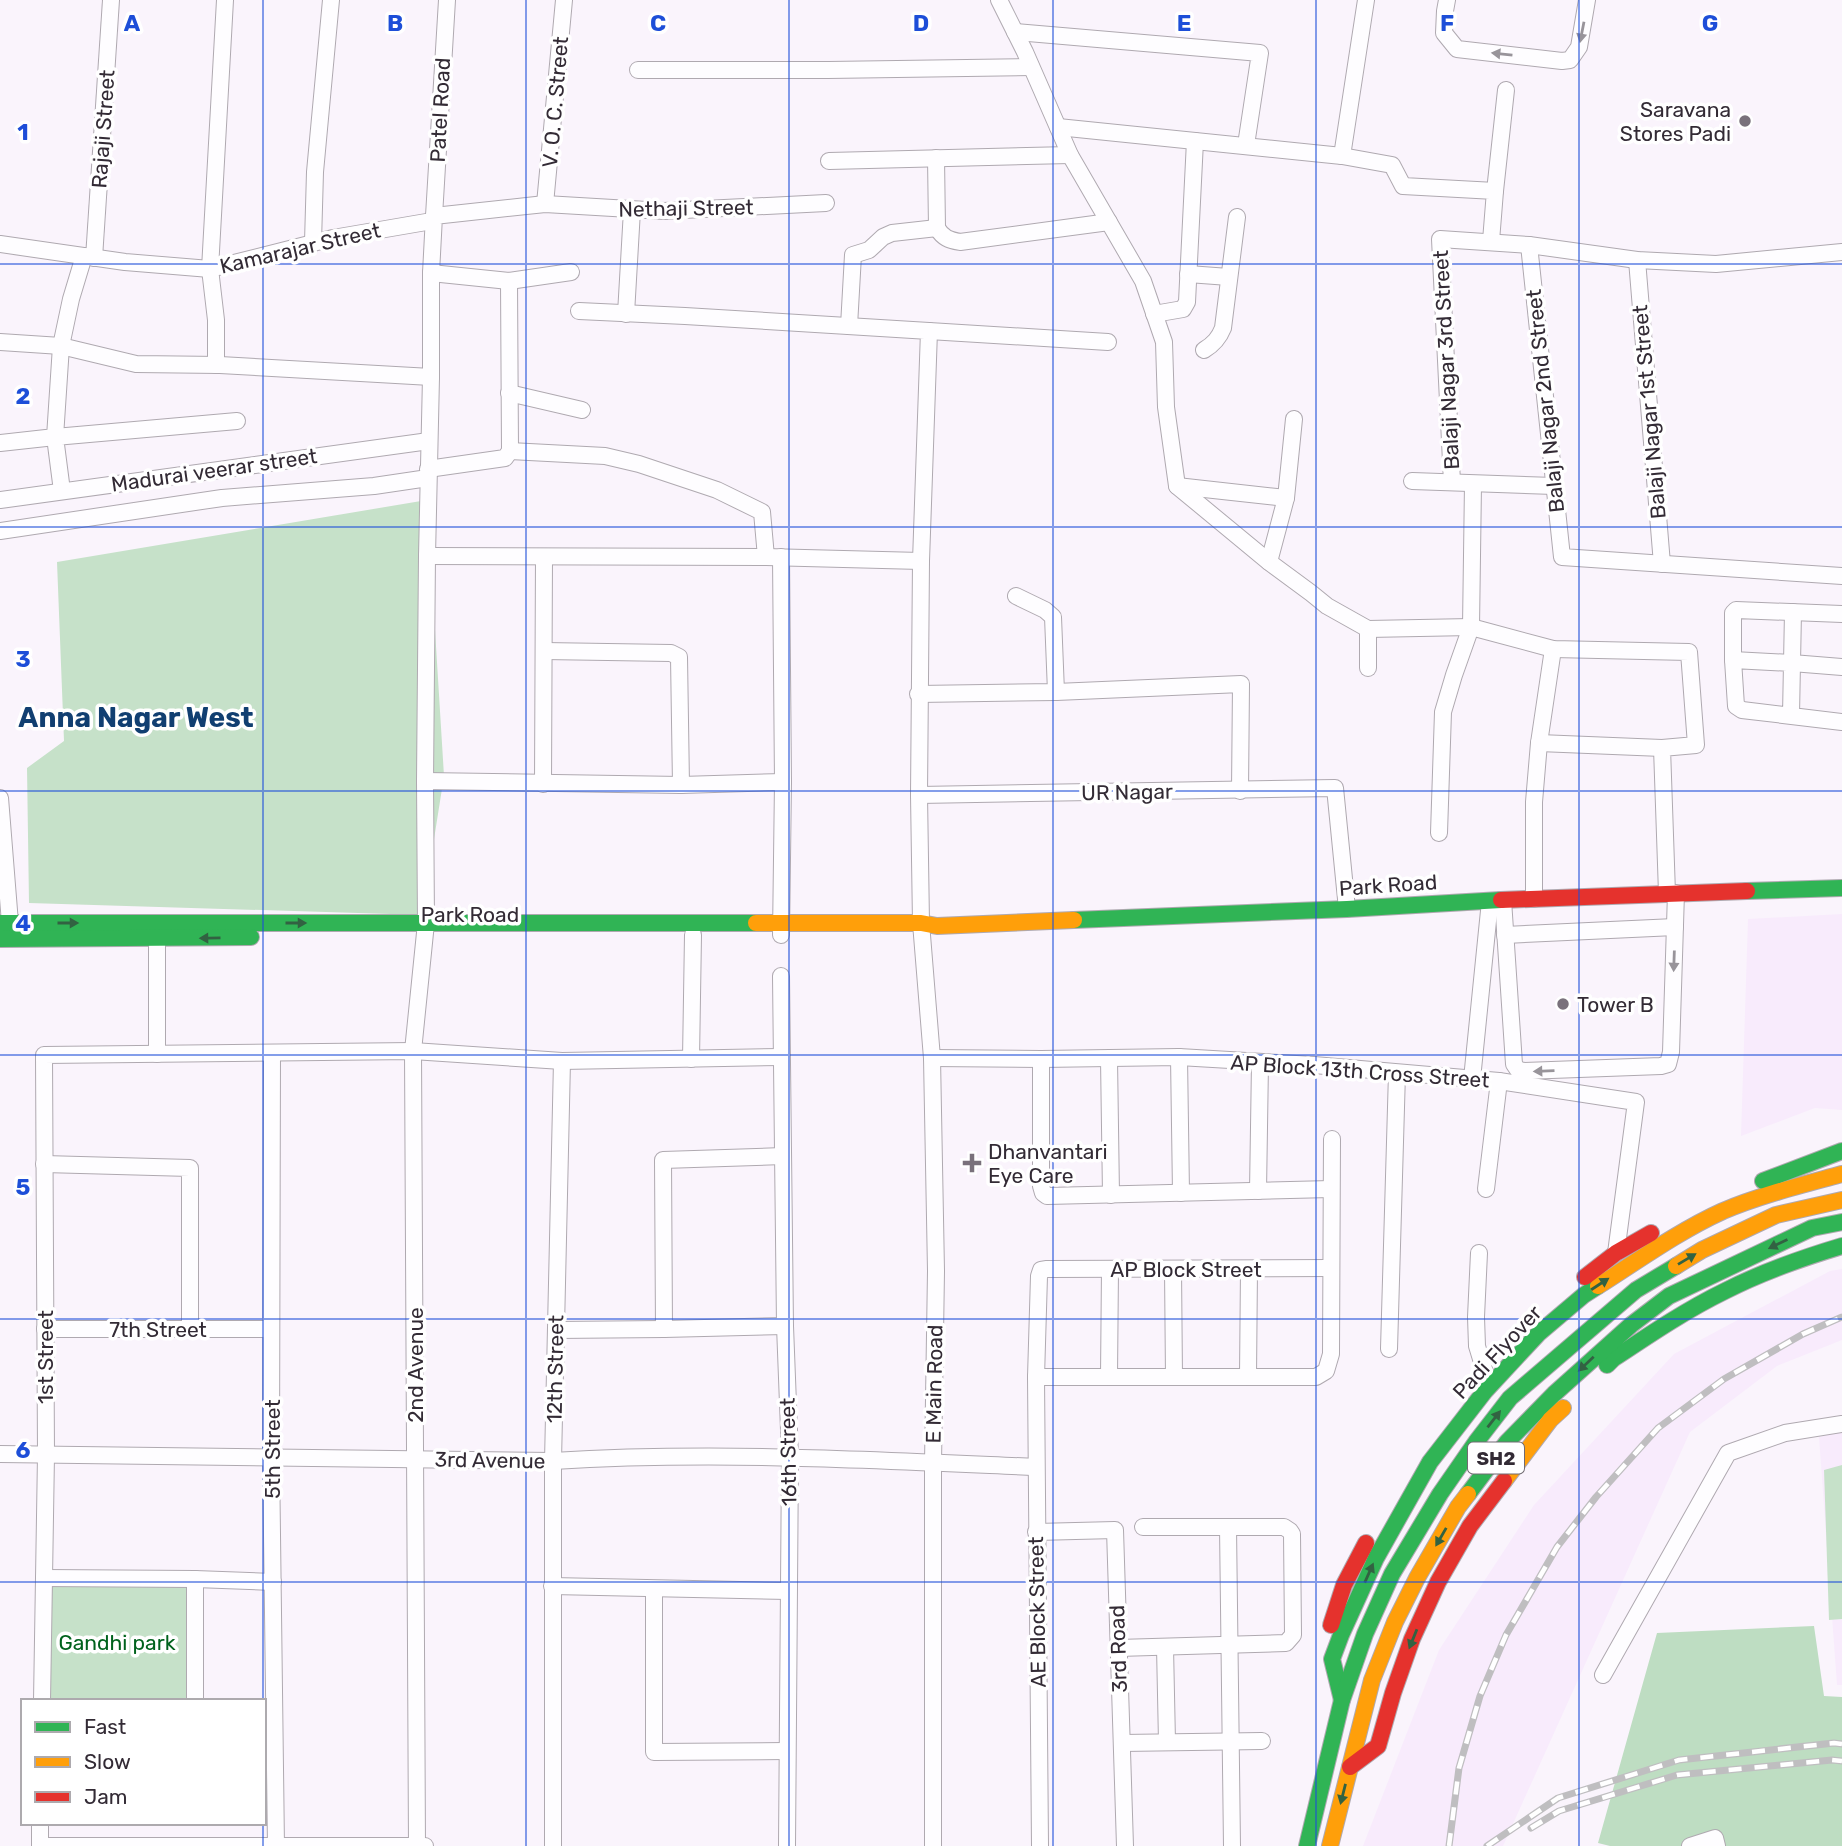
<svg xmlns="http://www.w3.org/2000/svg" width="1842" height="1846" viewBox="0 0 1842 1846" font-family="Rubik,sans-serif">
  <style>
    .built { fill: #f8ebfc }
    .green { fill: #c6e1c9 }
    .forest { fill: #beddc2 }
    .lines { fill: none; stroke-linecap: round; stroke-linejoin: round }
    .street-casing { stroke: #afa9b0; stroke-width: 18 }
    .fast-casing { stroke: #afa9b0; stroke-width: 18 }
    .slow-casing { stroke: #afa9b0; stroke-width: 18 }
    .jam-casing { stroke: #afa9b0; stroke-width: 18 }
    .street { stroke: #fefdff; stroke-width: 16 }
    .fast { stroke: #30b455; stroke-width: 16 }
    .slow { stroke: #ff9f0a; stroke-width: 16 }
    .jam { stroke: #e5322d; stroke-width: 16 }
    .rail-casing { stroke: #bfbec0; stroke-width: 7 }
    .rail { stroke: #fff; stroke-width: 4.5; stroke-dasharray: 13; stroke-linecap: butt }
    .oneway { fill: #98949a }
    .oneway2 { fill: #326242 }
    .grid { fill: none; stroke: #1d4ed8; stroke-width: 2; stroke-opacity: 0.55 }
    .poi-dot { fill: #79717b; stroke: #fff; stroke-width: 2.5 }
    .labels { text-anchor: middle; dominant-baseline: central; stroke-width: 7; stroke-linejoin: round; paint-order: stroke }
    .shield { fill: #fff; stroke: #706b72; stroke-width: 2 }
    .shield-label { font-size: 19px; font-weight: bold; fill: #332b35 }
    .street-label { font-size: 21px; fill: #332b35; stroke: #fff }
    .poi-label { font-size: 21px; fill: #332b35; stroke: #fff; text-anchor: start }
    .park-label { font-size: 21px; fill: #00621d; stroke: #fff }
    .district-label { font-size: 28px; font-weight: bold; fill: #113f71; stroke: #fff }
    .grid-label { font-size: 23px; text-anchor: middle; font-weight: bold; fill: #1d4ed8; stroke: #fff; stroke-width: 7; stroke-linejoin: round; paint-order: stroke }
  </style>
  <rect width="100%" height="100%" fill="#faf4fc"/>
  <!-- built -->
  <g class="built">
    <polygon points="1842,914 1842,1110 1815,1108 1741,1136 1748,919"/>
    <polygon points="1842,1269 1842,1340 1777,1366 1690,1432 1503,1846 1363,1846 1439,1650 1534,1505 1674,1354 1830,1271"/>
    <polygon points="1842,1430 1842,1685 1837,1685 1819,1437"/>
  </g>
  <!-- green -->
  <g class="green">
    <polygon points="427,500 444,776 422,915 29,903 27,768 64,741 57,562"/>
    <polygon points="1842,1465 1842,1619 1829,1620 1824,1470"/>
    <polygon points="51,1583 187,1583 186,1701 48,1701"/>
  </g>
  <!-- forest -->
  <polygon class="forest" points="1814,1626 1824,1696 1842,1697 1842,1846 1610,1846 1598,1843 1657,1633"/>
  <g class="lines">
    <!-- street casing -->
    <g class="street-casing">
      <g id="street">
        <polyline points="999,0 1025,52 1070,155 1143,281 1164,342 1166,407 1177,486 1269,562 1311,593 1327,606 1368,629 1471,627 1553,649 1689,652 1696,745 1662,748 1667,893"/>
        <polyline points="1447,0 1445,11 1444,33 1457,49 1562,61 1570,60 1579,47 1587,0"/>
        <polyline points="1015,32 1260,53 1246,145"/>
        <polyline points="638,70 828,70 1031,67"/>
        <polyline points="1058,127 1342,156 1392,165 1403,186 1495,191 1491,241"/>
        <polyline points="1342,156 1366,0"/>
        <path d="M 936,158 L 937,228 C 943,238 949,240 960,242 L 1109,222"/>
        <polyline points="829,161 1070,155"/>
        <polyline points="1495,191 1506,90"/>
        <polyline points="545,204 564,0"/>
        <polyline points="313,242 315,172 331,0"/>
        <polyline points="0,244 125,262 210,269 333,238 432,221 434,216 447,0"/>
        <polyline points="1529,245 1562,557 1842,576"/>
        <polyline points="94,258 111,0"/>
        <polyline points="1637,260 1662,564"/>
        <polyline points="431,273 509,281 571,272"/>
        <polyline points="1188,274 1229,277"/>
        <polyline points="579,311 685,316 929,331 921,561 919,795 921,923 932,1058 936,1271 933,1463 933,1846"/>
        <polyline points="626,314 632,210"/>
        <polyline points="1154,314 1183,309 1187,302 1195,141"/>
        <polyline points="849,326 853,255 869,250 883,237 892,233 937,228"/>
        <polyline points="929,331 1108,342"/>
        <polyline points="0,342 61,346 136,364 220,365 431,377"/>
        <path d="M 1204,350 C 1214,344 1219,338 1223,328 L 1237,217"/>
        <polyline points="216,365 216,320 210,269 225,0"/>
        <polyline points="509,393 582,410"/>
        <polyline points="0,443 55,437 61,346 71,299 84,256"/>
        <polyline points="510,451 605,456 639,464 717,490 762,512 766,557"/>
        <polyline points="428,469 505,458 510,451 509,281"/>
        <polyline points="1412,481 1554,486"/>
        <polyline points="1452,482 1440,239 1529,245 1637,260 1716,264 1842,252"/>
        <polyline points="1177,486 1286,498"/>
        <polyline points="62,491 55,437 237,421"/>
        <polyline points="0,500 429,441"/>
        <polyline points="0,531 222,498 374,486 428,478"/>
        <polyline points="427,556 766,557 921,561"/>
        <polyline points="781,557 783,782 781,935"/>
        <polyline points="1269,562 1286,498 1294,419"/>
        <polyline points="1016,596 1045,610 1053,617 1056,692"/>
        <polyline points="1793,612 1792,663 1842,667"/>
        <polyline points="544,651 671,653 679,657 681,785"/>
        <polyline points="1733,660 1733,613 1736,610 1842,614"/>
        <polyline points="1368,668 1368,629"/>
        <polyline points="918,694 1056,692 1241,684 1240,791"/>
        <polyline points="1791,715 1792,663 1733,660 1736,706 1742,710 1842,722"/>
        <polyline points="1539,743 1662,748"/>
        <polyline points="425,781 681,785 783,782"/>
        <polyline points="543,784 544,557"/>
        <polyline points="919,795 1335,788 1347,909"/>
        <polyline points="0,798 10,923"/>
        <polyline points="1439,833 1443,712 1454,675 1471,627 1473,484"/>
        <polyline points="1534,899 1534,802 1539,743 1553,649"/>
        <polyline points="1503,900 1514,1064 1518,1070 1524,1071 1661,1066 1668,1064 1671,1052 1676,893"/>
        <polyline points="1505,935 1675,927"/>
        <polyline points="157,939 157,1054"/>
        <polyline points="781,976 785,1326 790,1456 787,1846"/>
        <polyline points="272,1053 271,1457 276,1846"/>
        <polyline points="1179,1057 1181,1193"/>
        <polyline points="932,1058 1041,1059 1179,1057 1314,1065 1499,1081 1636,1102 1616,1253"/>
        <polyline points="691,1059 693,935"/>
        <polyline points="1041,1059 1041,1186 1043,1193 1047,1196 1331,1189"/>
        <polyline points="1109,1059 1111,1195"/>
        <polyline points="1472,1079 1490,901"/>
        <polyline points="44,1164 190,1168 190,1329"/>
        <polyline points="1486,1189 1499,1081"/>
        <polyline points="1258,1191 1260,1063"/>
        <polyline points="1479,1253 1476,1317 1477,1346 1484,1369"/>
        <polyline points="1173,1269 1174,1377"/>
        <polyline points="45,1329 271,1329"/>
        <polyline points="664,1329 663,1160 783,1156"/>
        <polyline points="556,1330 664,1329 785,1326"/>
        <polyline points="1389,1349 1397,1073"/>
        <polyline points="1036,1377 1316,1377 1326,1371 1331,1354 1332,1139"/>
        <polyline points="1109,1377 1110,1269"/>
        <polyline points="1248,1377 1249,1269"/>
        <path d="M 0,1454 L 553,1461 C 714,1451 875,1460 1036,1467"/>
        <polyline points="1228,1527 1232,1846"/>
        <polyline points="1036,1532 1115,1530 1125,1846"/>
        <polyline points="44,1578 195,1579 273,1582"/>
        <polyline points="195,1579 195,1701"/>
        <polyline points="552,1586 788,1591"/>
        <polyline points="654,1589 654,1752 786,1751"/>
        <polyline points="1165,1647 1167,1742"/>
        <polyline points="1118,1648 1286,1643 1293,1635 1292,1534 1290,1531 1284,1527 1143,1527"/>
        <polyline points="1603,1675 1728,1453 1785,1433 1842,1424"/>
        <polyline points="42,1701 46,1455 44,1055 413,1051 562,1061 781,1057"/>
        <polyline points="1122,1743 1262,1741"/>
        <polyline points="40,1823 40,1846 425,1846"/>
        <polyline points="417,1846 413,1051 426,923 425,781 427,556 431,377 431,273 434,216 545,204 664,211 826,203"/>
        <polyline points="553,1846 553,1461 562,1061"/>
        <polyline points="1040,1846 1036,1377 1039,1276 1041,1270 1047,1269 1331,1268"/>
        <polyline points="1690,1846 1715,1838 1717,1846"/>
      </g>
    </g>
    <!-- fast casing -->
    <g class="fast-casing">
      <g id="fast">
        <polyline points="1747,891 1842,888"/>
        <polyline points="1074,920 1347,909 1501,900"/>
        <polyline points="0,923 756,923"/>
        <polyline points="0,939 251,937"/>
        <polyline points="1763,1181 1842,1151"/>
        <path d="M 1607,1365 L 1613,1359 C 1649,1335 1686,1310 1725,1291 C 1762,1272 1802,1258 1842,1246"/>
        <polyline points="1468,1494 1507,1442 1554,1394 1631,1325 1669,1296 1812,1228 1842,1222"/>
        <polyline points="1342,1700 1332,1659 1341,1635 1376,1558 1430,1462 1485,1391 1538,1334 1584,1295 1598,1286"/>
        <polyline points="1307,1846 1342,1700 1365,1634 1392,1574 1440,1494 1476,1442 1510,1398 1636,1290 1676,1266"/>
      </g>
    </g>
    <!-- slow casing -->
    <g class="slow-casing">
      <g id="slow">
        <polyline points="756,923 921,923 937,926 1074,920"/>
        <polyline points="1676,1266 1702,1250 1776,1215 1842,1200"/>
        <path d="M 1598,1286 C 1639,1260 1679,1231 1723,1211 C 1761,1195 1802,1185 1842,1174"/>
        <polyline points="1504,1481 1550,1420 1563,1408"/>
        <polyline points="1330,1846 1372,1680 1395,1622 1417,1578 1458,1507 1468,1494"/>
      </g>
    </g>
    <!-- jam casing -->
    <g class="jam-casing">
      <g id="jam">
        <polyline points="1501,900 1747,891"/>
        <polyline points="1585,1277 1616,1253 1651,1233"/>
        <polyline points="1331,1625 1344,1585 1366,1543"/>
        <polyline points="1350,1767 1378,1746 1393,1693 1412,1639 1438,1582 1470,1526 1504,1481"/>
      </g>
    </g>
    <!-- street -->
    <use href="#street" class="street"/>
    <!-- fast -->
    <use href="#fast" class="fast"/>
    <!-- slow -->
    <use href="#slow" class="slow"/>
    <!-- jam -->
    <use href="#jam" class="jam"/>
    <!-- rail casing -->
    <g class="rail-casing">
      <g id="rail">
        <polyline points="1531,1828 1559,1811 1677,1775 1832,1760 1842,1761"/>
        <polyline points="1449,1846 1459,1768 1480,1696 1506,1635 1557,1547 1596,1497 1658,1428 1724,1379 1803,1334 1842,1317"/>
        <polyline points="1487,1846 1558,1798 1679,1760 1834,1743 1842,1744"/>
      </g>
    </g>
    <!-- rail -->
    <use href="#rail" class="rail"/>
  </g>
  <!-- one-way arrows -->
  <defs><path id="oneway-solid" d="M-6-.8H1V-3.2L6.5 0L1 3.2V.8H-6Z" transform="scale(1.75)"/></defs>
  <g class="oneway">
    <use href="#oneway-solid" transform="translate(1582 32) rotate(101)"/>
    <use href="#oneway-solid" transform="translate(1502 54) rotate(-174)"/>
    <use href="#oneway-solid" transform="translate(1674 961) rotate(92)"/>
    <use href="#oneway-solid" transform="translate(1544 1071) rotate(178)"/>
  </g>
  <g class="oneway2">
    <use href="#oneway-solid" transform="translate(68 923)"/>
    <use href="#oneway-solid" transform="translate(296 923)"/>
    <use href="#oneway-solid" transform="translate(210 938) rotate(179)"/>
    <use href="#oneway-solid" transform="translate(1778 1244) rotate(154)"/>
    <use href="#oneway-solid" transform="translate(1687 1259) rotate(-31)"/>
    <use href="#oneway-solid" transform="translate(1600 1284) rotate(-33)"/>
    <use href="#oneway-solid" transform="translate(1586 1364) rotate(137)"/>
    <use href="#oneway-solid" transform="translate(1494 1419) rotate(-52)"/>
    <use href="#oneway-solid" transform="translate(1441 1537) rotate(120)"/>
    <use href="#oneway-solid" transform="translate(1369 1573) rotate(-66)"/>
    <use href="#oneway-solid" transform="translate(1413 1639) rotate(112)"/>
    <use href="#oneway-solid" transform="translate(1343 1794) rotate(104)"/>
  </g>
  <!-- grid -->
  <path class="grid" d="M 263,0 L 263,1701M 526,0 L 526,1846M 789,0 L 789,1846M 1053,0 L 1053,1846M 1316,0 L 1316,1846M 1579,0 L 1579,1846M 0,264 L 1842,264M 0,527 L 1842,527M 0,791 L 1842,791M 0,1055 L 1842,1055M 0,1319 L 1842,1319M 0,1582 L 1842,1582M 263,1823 L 263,1846"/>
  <!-- markers -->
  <g class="poi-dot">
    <circle cx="1745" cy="121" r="7"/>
    <circle cx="1563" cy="1004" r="7"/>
    <path d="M968.5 1152.5h7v7h7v7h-7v7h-7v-7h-7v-7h7z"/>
  </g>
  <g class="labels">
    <!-- shield labels -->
    <rect class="shield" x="1468" y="1442.5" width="56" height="31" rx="5"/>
    <g class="shield-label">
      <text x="1496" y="1458">SH2</text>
    </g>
    <!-- street labels -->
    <g class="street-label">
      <text transform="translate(555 102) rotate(-85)">V. O. C. Street</text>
      <text transform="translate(440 110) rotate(-87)">Patel Road</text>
      <text transform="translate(103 129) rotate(-86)">Rajaji Street</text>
      <text transform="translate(686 208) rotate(-1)">Nethaji Street</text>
      <text transform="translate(300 248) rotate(-13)">Kamarajar Street</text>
      <text transform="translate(1446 360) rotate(-93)">Balaji Nagar 3rd Street</text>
      <text transform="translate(1545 401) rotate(-96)">Balaji Nagar 2nd Street</text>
      <text transform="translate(1649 412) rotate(-95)">Balaji Nagar 1st Street</text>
      <text transform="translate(214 470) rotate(-8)">Madurai veerar street</text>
      <text transform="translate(1127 792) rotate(-1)">UR Nagar</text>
      <text transform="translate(1388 885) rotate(-4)">Park Road</text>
      <text x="470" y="914">Park Road</text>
      <text transform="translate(1360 1071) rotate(4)">AP Block 13th Cross Street</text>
      <text x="1186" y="1269">AP Block Street</text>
      <text x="158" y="1329">7th Street</text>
      <text transform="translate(1497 1352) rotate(-47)">Padi Flyover</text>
      <text transform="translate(45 1357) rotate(-90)">1st Street</text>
      <text transform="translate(415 1365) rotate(-90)">2nd Avenue</text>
      <text transform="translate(555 1369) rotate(-89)">12th Street</text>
      <text transform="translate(934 1384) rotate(-89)">E Main Road</text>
      <text transform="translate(272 1449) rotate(-90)">5th Street</text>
      <text transform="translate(788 1452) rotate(-91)">16th Street</text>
      <text transform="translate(490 1460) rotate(1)">3rd Avenue</text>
      <text transform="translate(1037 1612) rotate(-91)">AE Block Street</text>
      <text transform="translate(1118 1649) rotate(-92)">3rd Road</text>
    </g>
    <!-- poi labels -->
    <g class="poi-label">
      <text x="1731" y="109" text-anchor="end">Saravana<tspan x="1731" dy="24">Stores Padi</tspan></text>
      <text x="1577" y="1004">Tower B</text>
      <text x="988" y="1151">Dhanvantari<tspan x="988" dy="24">Eye Care</tspan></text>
    </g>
    <!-- park labels -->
    <g class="park-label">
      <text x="117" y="1642">Gandhi park</text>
    </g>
    <!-- district labels -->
    <g class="district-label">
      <text x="136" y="717">Anna Nagar West</text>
    </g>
  </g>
  <g class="grid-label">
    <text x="132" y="31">A</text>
    <text x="395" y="31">B</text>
    <text x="658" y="31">C</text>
    <text x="921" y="31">D</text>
    <text x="1184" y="31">E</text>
    <text x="1447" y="31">F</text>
    <text x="1710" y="31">G</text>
    <text x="23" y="140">1</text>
    <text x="23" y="404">2</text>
    <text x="23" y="667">3</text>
    <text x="23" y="931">4</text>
    <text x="23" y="1195">5</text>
    <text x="23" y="1458">6</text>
  </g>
  <!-- legend -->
  <rect x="21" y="1699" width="245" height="126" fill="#ffffff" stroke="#adaaae" stroke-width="2"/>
  <rect x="35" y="1722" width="35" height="10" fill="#30b455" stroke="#adaaae" stroke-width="2"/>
  <text x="84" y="1734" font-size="21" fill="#332b35">Fast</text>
  <rect x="35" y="1757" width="35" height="10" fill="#ff9f0a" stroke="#adaaae" stroke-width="2"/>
  <text x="84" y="1769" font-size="21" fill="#332b35">Slow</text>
  <rect x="35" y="1792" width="35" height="10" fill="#e5322d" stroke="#adaaae" stroke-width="2"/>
  <text x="84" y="1804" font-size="21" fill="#332b35">Jam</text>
</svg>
